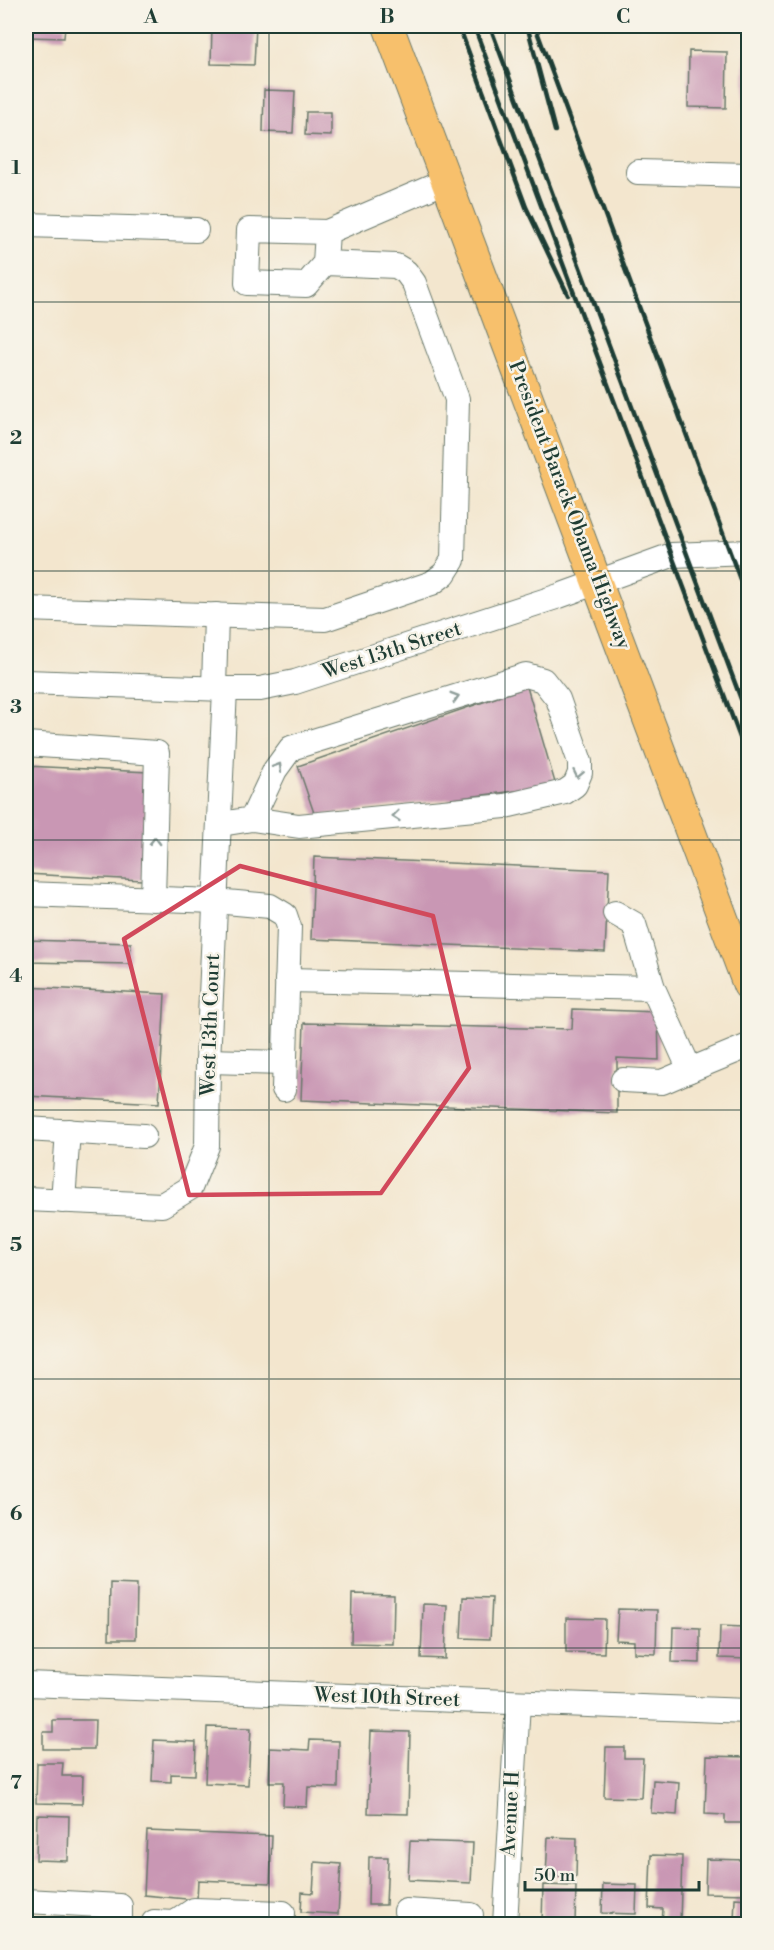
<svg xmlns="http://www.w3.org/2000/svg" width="774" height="1950" viewBox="0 0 774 1950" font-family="'Libre Bodoni',serif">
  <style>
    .building { fill: #c997b4 }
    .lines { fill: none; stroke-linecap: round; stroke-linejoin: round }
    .minor-casing { stroke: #69786a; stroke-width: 26 }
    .major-casing { stroke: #69786a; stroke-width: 32 }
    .minor { stroke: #fff; stroke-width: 24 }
    .major { stroke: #f7c06c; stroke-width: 30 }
    .rail { stroke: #1f3d34; stroke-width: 4.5 }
    .oneway { stroke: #8f9e9a }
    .marked { fill: none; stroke: #d1495b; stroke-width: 4.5; stroke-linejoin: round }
    .grid { fill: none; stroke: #1f3d34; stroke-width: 1.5; stroke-opacity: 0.55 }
    .labels { text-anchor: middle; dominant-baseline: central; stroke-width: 5; stroke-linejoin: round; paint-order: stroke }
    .street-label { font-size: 20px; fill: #1f3d34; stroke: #f7f3e8 }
    .neatline { fill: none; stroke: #1f3d34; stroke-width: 2 }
    .grid-label { font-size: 20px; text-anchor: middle; font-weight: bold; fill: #1f3d34 }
  </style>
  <rect width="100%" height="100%" fill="#f7f3e8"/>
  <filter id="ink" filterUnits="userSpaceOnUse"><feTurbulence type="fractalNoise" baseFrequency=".0167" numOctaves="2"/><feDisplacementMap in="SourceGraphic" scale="12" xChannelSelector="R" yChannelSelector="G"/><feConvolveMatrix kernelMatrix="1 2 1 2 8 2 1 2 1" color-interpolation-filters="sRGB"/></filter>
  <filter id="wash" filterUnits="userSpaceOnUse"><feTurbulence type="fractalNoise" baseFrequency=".008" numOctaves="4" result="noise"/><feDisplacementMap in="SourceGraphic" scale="24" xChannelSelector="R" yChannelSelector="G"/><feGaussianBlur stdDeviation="1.35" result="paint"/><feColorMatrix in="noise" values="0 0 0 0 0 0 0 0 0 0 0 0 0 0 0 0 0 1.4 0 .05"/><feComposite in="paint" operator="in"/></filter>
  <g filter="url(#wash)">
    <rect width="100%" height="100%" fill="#f3e6ce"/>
    <g id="blocks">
      <!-- building -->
      <g class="building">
        <polygon points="26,26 65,26 64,38 26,37"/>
        <polygon points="212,26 256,26 254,65 211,64"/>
        <polygon points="689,51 727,52 726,108 688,107"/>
        <polygon points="745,53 748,53 748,111 744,111"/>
        <polygon points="264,90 295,91 293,133 263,132"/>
        <polygon points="306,112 331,112 331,136 305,135"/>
        <polygon points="527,687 556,786 315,816 298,766"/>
        <polygon points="26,766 148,772 142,880 26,874"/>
        <polygon points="314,857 609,870 605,952 311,939"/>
        <polygon points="26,940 131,943 130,964 26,962"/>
        <polygon points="26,987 165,994 159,1103 26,1096"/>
        <polygon points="573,1009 658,1012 659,1060 617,1058 617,1113 301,1100 304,1023 572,1029"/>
        <polygon points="110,1583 137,1584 136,1639 109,1639"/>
        <polygon points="352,1594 394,1595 393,1644 351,1643"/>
        <polygon points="463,1597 492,1598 490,1639 461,1638"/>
        <polygon points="423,1604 447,1605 445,1659 421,1658"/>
        <polygon points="618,1609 657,1610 656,1654 634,1653 634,1641 616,1640"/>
        <polygon points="744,1616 748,1617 748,1659 719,1658 720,1626 744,1627"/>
        <polygon points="566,1618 605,1619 604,1653 566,1652"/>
        <polygon points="673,1627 700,1628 700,1663 672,1662"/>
        <polygon points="53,1720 95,1720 94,1749 43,1749 43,1732 53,1732"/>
        <polygon points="207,1727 251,1728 248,1785 205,1783"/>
        <polygon points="371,1731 410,1732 408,1814 368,1813"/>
        <polygon points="154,1740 196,1742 195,1775 171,1774 171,1782 152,1781"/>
        <polygon points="310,1740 339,1741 338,1788 308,1787 307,1807 283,1806 284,1782 269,1782 270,1748 309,1750"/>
        <polygon points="606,1747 624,1747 624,1758 643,1758 641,1798 604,1797"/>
        <polygon points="707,1756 748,1757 747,1823 725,1823 725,1815 705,1814"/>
        <polygon points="37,1763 63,1763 62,1776 83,1776 82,1804 36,1803"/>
        <polygon points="653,1780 679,1782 677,1815 651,1813"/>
        <polygon points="37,1815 69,1816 68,1861 36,1860"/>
        <polygon points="147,1831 272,1836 270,1883 198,1880 197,1900 144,1895"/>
        <polygon points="548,1837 577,1838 576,1877 546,1876"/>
        <polygon points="410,1841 473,1843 471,1883 408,1880"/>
        <polygon points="651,1855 682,1856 680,1924 662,1924 663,1909 649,1908"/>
        <polygon points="369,1857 388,1857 386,1905 368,1905"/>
        <polygon points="706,1859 748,1860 748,1894 705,1893"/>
        <polygon points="315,1862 341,1864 338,1914 301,1912 302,1892 313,1893"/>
        <polygon points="603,1884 637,1885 636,1914 602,1913"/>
        <polygon points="543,1885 576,1886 575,1924 542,1924"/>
        <polygon points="735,1898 748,1899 748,1922 734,1921"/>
      </g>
    </g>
  </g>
  <g filter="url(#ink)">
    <use href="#blocks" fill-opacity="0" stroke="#69786a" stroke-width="1.5"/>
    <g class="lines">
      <!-- minor casing -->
      <g class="minor-casing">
        <g id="minor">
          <polyline points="638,172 748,175"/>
          <polyline points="26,225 196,230"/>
          <polyline points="327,232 249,230 247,283 306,285 325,263 327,232 446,181"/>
          <polyline points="26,609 325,619 432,583 444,574 453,560 457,399 414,283 406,272 396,266 325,263"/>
          <polyline points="26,682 225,689 260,689 295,682 559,596 672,555 748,552"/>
          <polyline points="214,688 216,615"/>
          <polyline points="26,744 157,753 153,899"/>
          <polyline points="221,824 252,819 299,826 505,806 565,792 575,785 580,773 580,762 558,699 543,680 526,675 291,748 275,770 252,819"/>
          <polyline points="26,894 215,901 270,906 285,915 289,927 284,1089"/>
          <polyline points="615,913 634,924 653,988"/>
          <polyline points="287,980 653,988 690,1070 748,1046"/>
          <polyline points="208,1061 284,1063"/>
          <polyline points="623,1080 662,1082 690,1070"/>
          <polyline points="26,1129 144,1136"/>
          <polyline points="26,1199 162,1205 190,1188 207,1146 208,1061 225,689"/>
          <polyline points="63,1201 68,1131"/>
          <polyline points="26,1684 748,1711"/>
          <polyline points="26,1901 120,1906 120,1924"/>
          <polyline points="406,1911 471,1915"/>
          <polyline points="154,1924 154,1922 175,1923 194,1910 283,1913 282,1924"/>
          <polyline points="505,1924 518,1703"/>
        </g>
      </g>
      <!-- major casing -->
      <g class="major-casing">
        <polyline id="major" points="388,26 748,985"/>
      </g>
      <!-- minor -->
      <use href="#minor" class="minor"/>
      <!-- major -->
      <use href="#major" class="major"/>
      <!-- rail -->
      <g class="rail">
        <polyline points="459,26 526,207 568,295"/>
        <polyline points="474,26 748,759"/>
        <polyline points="490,26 748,718"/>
        <polyline points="535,26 748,601"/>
        <polyline points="528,29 555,131"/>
      </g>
    </g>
    <!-- one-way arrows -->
    <defs><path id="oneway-chevron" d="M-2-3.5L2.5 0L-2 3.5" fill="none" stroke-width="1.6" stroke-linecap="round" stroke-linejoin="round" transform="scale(1.5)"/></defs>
    <g class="oneway">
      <use href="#oneway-chevron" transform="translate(455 697) rotate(-17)"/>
      <use href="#oneway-chevron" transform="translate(278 767) rotate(-58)"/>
      <use href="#oneway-chevron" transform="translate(578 774) rotate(102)"/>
      <use href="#oneway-chevron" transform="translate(396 816) rotate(174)"/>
      <use href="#oneway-chevron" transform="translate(155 841) rotate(-89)"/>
    </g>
  </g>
  <!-- marked area -->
  <path class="marked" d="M 240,866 L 433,916 L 469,1068 L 381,1193 L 189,1195 L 124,939 Z"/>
  <!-- grid -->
  <path class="grid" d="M 269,26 L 269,1924M 505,26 L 505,1924M 26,302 L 748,302M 26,571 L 748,571M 26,840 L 748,840M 26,1110 L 748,1110M 26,1379 L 748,1379M 26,1648 L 748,1648"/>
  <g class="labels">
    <!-- street labels -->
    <g class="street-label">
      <text transform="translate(569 505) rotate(69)">President Barack Obama Highway</text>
      <text transform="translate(392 651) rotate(-18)">West 13th Street</text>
      <text transform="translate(211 1025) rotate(-88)">West 13th Court</text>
      <text transform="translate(387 1698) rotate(2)">West 10th Street</text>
      <text transform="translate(511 1814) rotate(-87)">Avenue H</text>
    </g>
  </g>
  <!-- margin -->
  <rect width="774" height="1950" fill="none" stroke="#f7f3e8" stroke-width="66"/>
  <!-- scale -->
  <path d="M525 1881v9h174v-9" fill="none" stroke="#1f3d34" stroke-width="3"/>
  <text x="534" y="1881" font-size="18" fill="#1f3d34" stroke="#f7f3e8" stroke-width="4.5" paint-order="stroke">50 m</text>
  <rect x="33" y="33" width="708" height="1884" class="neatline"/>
  <g class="grid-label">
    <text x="151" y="23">A</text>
    <text x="387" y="23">B</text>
    <text x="623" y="23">C</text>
    <text x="16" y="174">1</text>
    <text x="16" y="444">2</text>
    <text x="16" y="713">3</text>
    <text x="16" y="982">4</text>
    <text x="16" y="1251">5</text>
    <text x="16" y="1520">6</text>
    <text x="16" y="1789">7</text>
  </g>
</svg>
